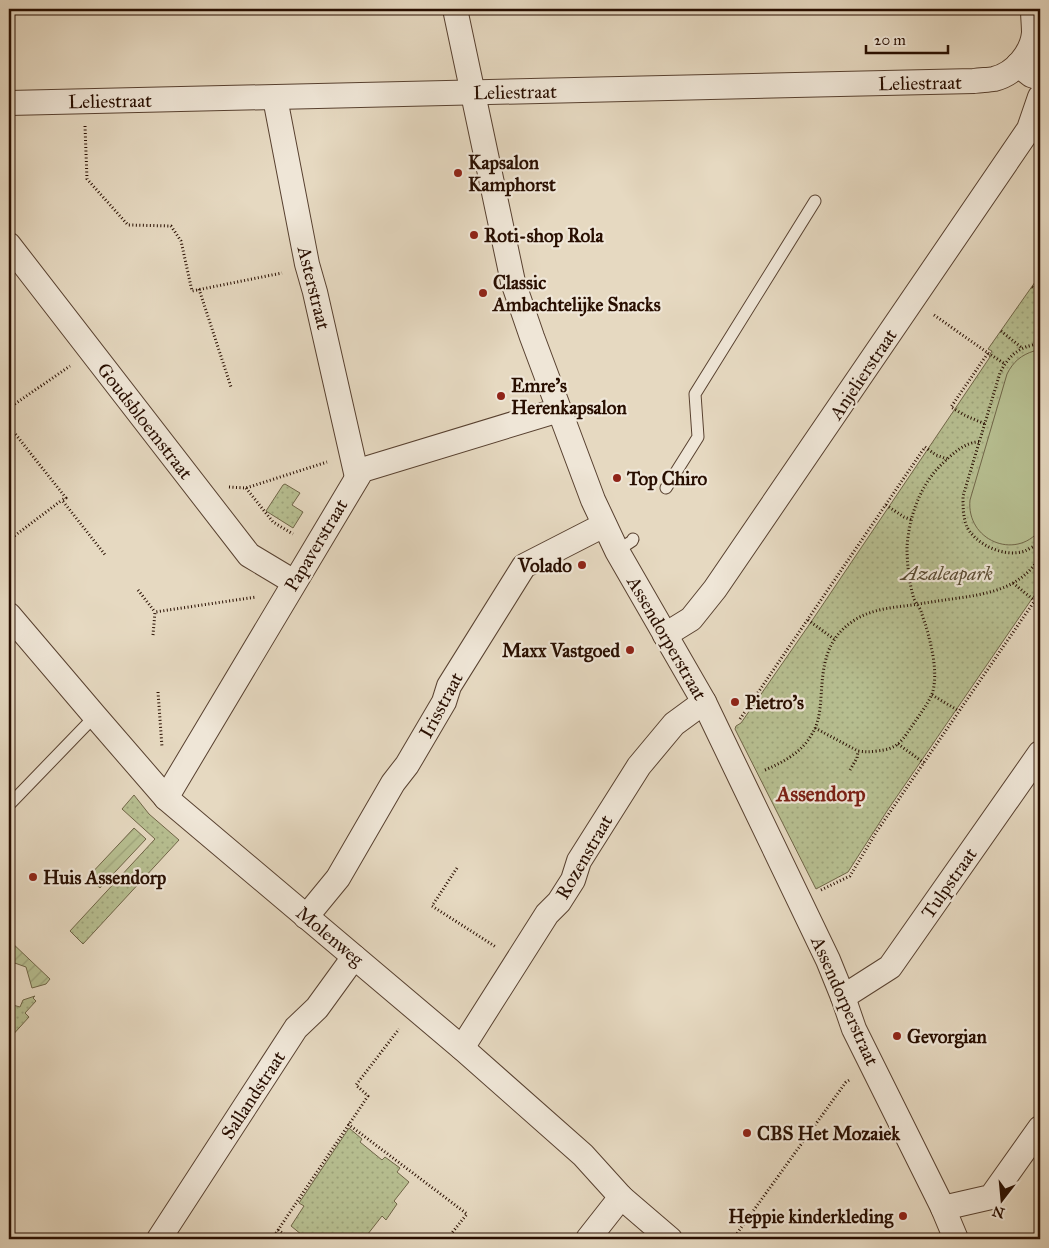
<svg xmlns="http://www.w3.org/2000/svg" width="1049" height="1248" viewBox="0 0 1049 1248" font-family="'IM FELL Great Primer',serif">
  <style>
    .grass { fill: url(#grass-dots); stroke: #706648 }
    .garden { fill: url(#garden-furrows); stroke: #706648 }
    .pitch { fill: #b7bf91; stroke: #706648 }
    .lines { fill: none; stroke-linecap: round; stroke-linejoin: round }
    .service-casing { stroke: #584130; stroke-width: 13 }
    .minor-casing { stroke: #584130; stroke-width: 26 }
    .path { stroke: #280e00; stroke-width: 3; stroke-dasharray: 1 2.5; stroke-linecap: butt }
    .service { stroke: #efe6d7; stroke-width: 11 }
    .minor { stroke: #efe6d7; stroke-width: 24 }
    .poi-dot { fill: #8f2418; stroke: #efe6d7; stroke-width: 2 }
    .labels { text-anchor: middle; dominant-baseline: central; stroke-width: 4.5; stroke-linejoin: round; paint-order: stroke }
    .street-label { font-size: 19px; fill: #280e00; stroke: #efe6d7 }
    .poi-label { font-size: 19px; font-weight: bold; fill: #280e00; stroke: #efe6d7; text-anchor: start }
    .park-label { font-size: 19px; font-style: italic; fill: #5a4c33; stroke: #efe6d7 }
    .quarter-label { font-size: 21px; font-weight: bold; fill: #7a1f14; stroke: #efe6d7 }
  </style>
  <defs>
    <pattern id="grass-dots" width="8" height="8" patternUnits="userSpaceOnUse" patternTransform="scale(1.25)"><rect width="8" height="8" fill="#b7bf91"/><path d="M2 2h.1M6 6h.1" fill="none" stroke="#9da37b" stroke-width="1.8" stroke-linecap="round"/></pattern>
    <pattern id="garden-furrows" width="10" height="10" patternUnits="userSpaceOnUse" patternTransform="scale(1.25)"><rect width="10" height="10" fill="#b7bf91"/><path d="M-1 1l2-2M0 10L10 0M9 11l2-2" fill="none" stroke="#9da37b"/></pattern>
  </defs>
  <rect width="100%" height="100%" fill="#e6d9c1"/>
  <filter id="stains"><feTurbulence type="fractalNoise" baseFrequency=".004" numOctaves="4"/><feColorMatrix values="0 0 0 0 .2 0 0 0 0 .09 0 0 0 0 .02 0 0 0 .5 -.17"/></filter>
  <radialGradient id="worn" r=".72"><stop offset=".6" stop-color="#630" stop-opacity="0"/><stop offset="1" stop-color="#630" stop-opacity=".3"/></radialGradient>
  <!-- grass -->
  <g class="grass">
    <polygon points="1040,275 1040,587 887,811 848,872 816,889 735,729 736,726 741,723 809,625 990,357 989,356 992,351 988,349"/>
    <polygon points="285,484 300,493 292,505 303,512 293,528 266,511 283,485"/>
    <polygon points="134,795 149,814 179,840 83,944 70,931 155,839 122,809"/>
    <polygon points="35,996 33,998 36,1001 25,1013 29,1017 10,1038 14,1042 9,1048 9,1004 20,1007 23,1000"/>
    <polygon points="349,1128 362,1139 360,1142 382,1160 385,1157 400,1168 397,1172 409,1182 394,1201 397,1204 386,1220 382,1216 364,1239 307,1239 291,1226 304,1206 299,1203"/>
  </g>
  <!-- garden -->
  <g class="garden">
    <polygon points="134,828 146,839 100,888 88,877"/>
    <polygon points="9,940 50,979 46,984 32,988 26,967 9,961"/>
  </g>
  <!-- pitch -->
  <path class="pitch" d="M 1034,351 L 1040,351 L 1040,530 C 1015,561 966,540 970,500 L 1007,374 C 1013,362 1021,355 1034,351 Z"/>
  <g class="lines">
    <!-- service casing -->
    <g class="service-casing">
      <g id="service">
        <polyline points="666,488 698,437 695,394 815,201"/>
        <polyline points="617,551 632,541 633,539"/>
        <polyline points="9,805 95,716"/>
      </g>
    </g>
    <!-- minor casing -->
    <g class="minor-casing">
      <g id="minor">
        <polyline points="455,9 513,282 532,337 593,500 617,551 704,702 741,779 828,960 843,997 854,1029 943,1208 956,1239"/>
        <polyline points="1018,65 1031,75 1040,78"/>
        <polyline points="275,98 307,264 315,292 357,477"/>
        <path d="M 9,103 L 974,81 C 981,80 988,80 994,79 C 1015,74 1032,53 1034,33 C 1034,25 1033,17 1033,9"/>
        <polyline points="9,245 249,555 294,582"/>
        <polyline points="9,615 95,716 166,798 462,1048 583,1155 621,1197 670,1239"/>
        <polyline points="665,635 691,619 715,589 1029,129 1040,97"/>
        <polyline points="166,798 362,470 559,410"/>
        <polyline points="306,917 338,878 393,783 407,765 444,702 449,686 524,566 604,525"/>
        <polyline points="843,997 890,967 1040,753"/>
        <polyline points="462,1048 547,914 559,902 573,880 579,861 639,766 674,724 704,702"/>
        <polyline points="943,1208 991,1197 1040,1128"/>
        <polyline points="159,1239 296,1028 317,1008 354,957"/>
        <polyline points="588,1239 621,1197"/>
      </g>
    </g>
    <!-- path -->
    <g class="path">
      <polyline points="85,126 87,179 128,225 171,226 181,241 192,291 282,273"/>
      <polyline points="1032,287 1040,292"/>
      <polyline points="199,289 231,387"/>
      <polyline points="934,315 988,353 951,407 964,415 985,424"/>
      <polyline points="1001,331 1022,348"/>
      <path d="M 1040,344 C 1021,345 1008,356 1000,373 L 963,496 C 963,507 963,517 967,527 C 976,545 1005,558 1025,551 C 1029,549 1034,546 1038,544 L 1040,544"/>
      <polyline points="988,353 1005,364"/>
      <polyline points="9,408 70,366"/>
      <polyline points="9,426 66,498 62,500 106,556"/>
      <polyline points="229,487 246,488 327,462"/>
      <polyline points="246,488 273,522 293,534"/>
      <polyline points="886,505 904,517 912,520"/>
      <polyline points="9,540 62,500"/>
      <polyline points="1013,583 1035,601"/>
      <polyline points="138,590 155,612"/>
      <polyline points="808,620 834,639"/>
      <polyline points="153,635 155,612 256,597"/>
      <polyline points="158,692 162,747"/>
      <polyline points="932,695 959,711"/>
      <polyline points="740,719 925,447 936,455 947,459"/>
      <path d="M 815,728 L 858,751 C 865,752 870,752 877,751 C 895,749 900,744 910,729 C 917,718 927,706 932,694 C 939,674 931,643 925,623 C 923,619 922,613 920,609 C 918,605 916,603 914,599 C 909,583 907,563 907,547 C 909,517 920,485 942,464 C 951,455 966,441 980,442"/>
      <polyline points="898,744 924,763"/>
      <path d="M 765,770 C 784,762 802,752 812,734 C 819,723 820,710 821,697 C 823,666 825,640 853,621 C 868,611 886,608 904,606 C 920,604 936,601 952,599 C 987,594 1022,589 1040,556"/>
      <polyline points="850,770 857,758 858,751"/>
      <polyline points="457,868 432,906 496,947"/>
      <polyline points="821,890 850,876 877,831 1040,593"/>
      <polyline points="348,1124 467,1214 447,1239"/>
      <polyline points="278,1230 291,1239"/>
      <polyline points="272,1239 368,1096 356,1085 399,1029"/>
      <polyline points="733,1239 846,1082 851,1079"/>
    </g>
    <!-- service -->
    <use href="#service" class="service"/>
    <!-- minor -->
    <use href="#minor" class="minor"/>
  </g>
  <!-- markers -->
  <g class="poi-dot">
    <circle cx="458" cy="173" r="5"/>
    <circle cx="474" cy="235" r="5"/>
    <circle cx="483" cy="293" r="5"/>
    <circle cx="501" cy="396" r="5"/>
    <circle cx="617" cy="478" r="5"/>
    <circle cx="582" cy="565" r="5"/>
    <circle cx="630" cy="650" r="5"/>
    <circle cx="735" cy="702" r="5"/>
    <circle cx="33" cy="877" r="5"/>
    <circle cx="897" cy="1036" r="5"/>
    <circle cx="747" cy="1133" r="5"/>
    <circle cx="903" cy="1216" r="5"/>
  </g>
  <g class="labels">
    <!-- street labels -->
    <g class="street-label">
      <text transform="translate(920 83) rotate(-1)">Leliestraat</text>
      <text transform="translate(515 92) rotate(-1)">Leliestraat</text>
      <text transform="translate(110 101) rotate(-1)">Leliestraat</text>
      <text transform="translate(314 288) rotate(76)">Asterstraat</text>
      <text transform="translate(863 374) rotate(-56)">Anjelierstraat</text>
      <text transform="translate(145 421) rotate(52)">Goudsbloemstraat</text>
      <text transform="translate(316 545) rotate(-59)">Papaverstraat</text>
      <text transform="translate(667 638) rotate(60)">Assendorperstraat</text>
      <text transform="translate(441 705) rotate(-62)">Irisstraat</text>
      <text transform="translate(584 857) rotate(-60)">Rozenstraat</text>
      <text transform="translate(949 883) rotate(-55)">Tulpstraat</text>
      <text transform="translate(330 936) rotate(40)">Molenweg</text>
      <text transform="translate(845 1001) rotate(66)">Assendorperstraat</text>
      <text transform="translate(253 1095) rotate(-57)">Sallandstraat</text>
    </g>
    <!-- poi labels -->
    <g class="poi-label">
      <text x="468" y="162">Kapsalon<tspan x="468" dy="22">Kamphorst</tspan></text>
      <text x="484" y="235">Roti-shop Rola</text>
      <text x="493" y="282">Classic<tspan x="493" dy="22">Ambachtelijke Snacks</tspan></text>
      <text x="511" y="385">Emre's<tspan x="511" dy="22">Herenkapsalon</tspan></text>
      <text x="627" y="478">Top Chiro</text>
      <text x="572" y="565" text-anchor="end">Volado</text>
      <text x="620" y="650" text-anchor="end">Maxx Vastgoed</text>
      <text x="745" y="702">Pietro's</text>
      <text x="43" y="877">Huis Assendorp</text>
      <text x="907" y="1036">Gevorgian</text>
      <text x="757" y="1133">CBS Het Mozaiek</text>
      <text x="893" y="1216" text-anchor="end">Heppie kinderkleding</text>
    </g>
    <!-- park labels -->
    <g class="park-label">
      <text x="947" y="573">Azaleapark</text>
    </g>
    <!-- quarter labels -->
    <g class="quarter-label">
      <text x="821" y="794">Assendorp</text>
    </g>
  </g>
  <!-- margin -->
  <rect width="1049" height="1248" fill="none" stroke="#e6d9c1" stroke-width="30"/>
  <rect x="10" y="10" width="1029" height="1228" fill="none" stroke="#280e00" stroke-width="2.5"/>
  <rect x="15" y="15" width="1019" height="1218" fill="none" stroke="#280e00"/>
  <!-- north arrow -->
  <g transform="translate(1002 1200) rotate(196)" stroke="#efe6d7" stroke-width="4" paint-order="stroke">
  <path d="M0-4L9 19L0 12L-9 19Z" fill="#280e00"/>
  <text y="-8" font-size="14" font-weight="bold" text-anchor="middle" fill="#280e00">N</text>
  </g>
  <!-- scale -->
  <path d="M866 45v8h82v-8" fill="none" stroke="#280e00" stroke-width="2.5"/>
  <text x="874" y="45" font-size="15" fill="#280e00" stroke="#efe6d7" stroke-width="4" paint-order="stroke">20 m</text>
  <rect width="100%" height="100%" filter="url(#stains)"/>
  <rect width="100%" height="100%" fill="url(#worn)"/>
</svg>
